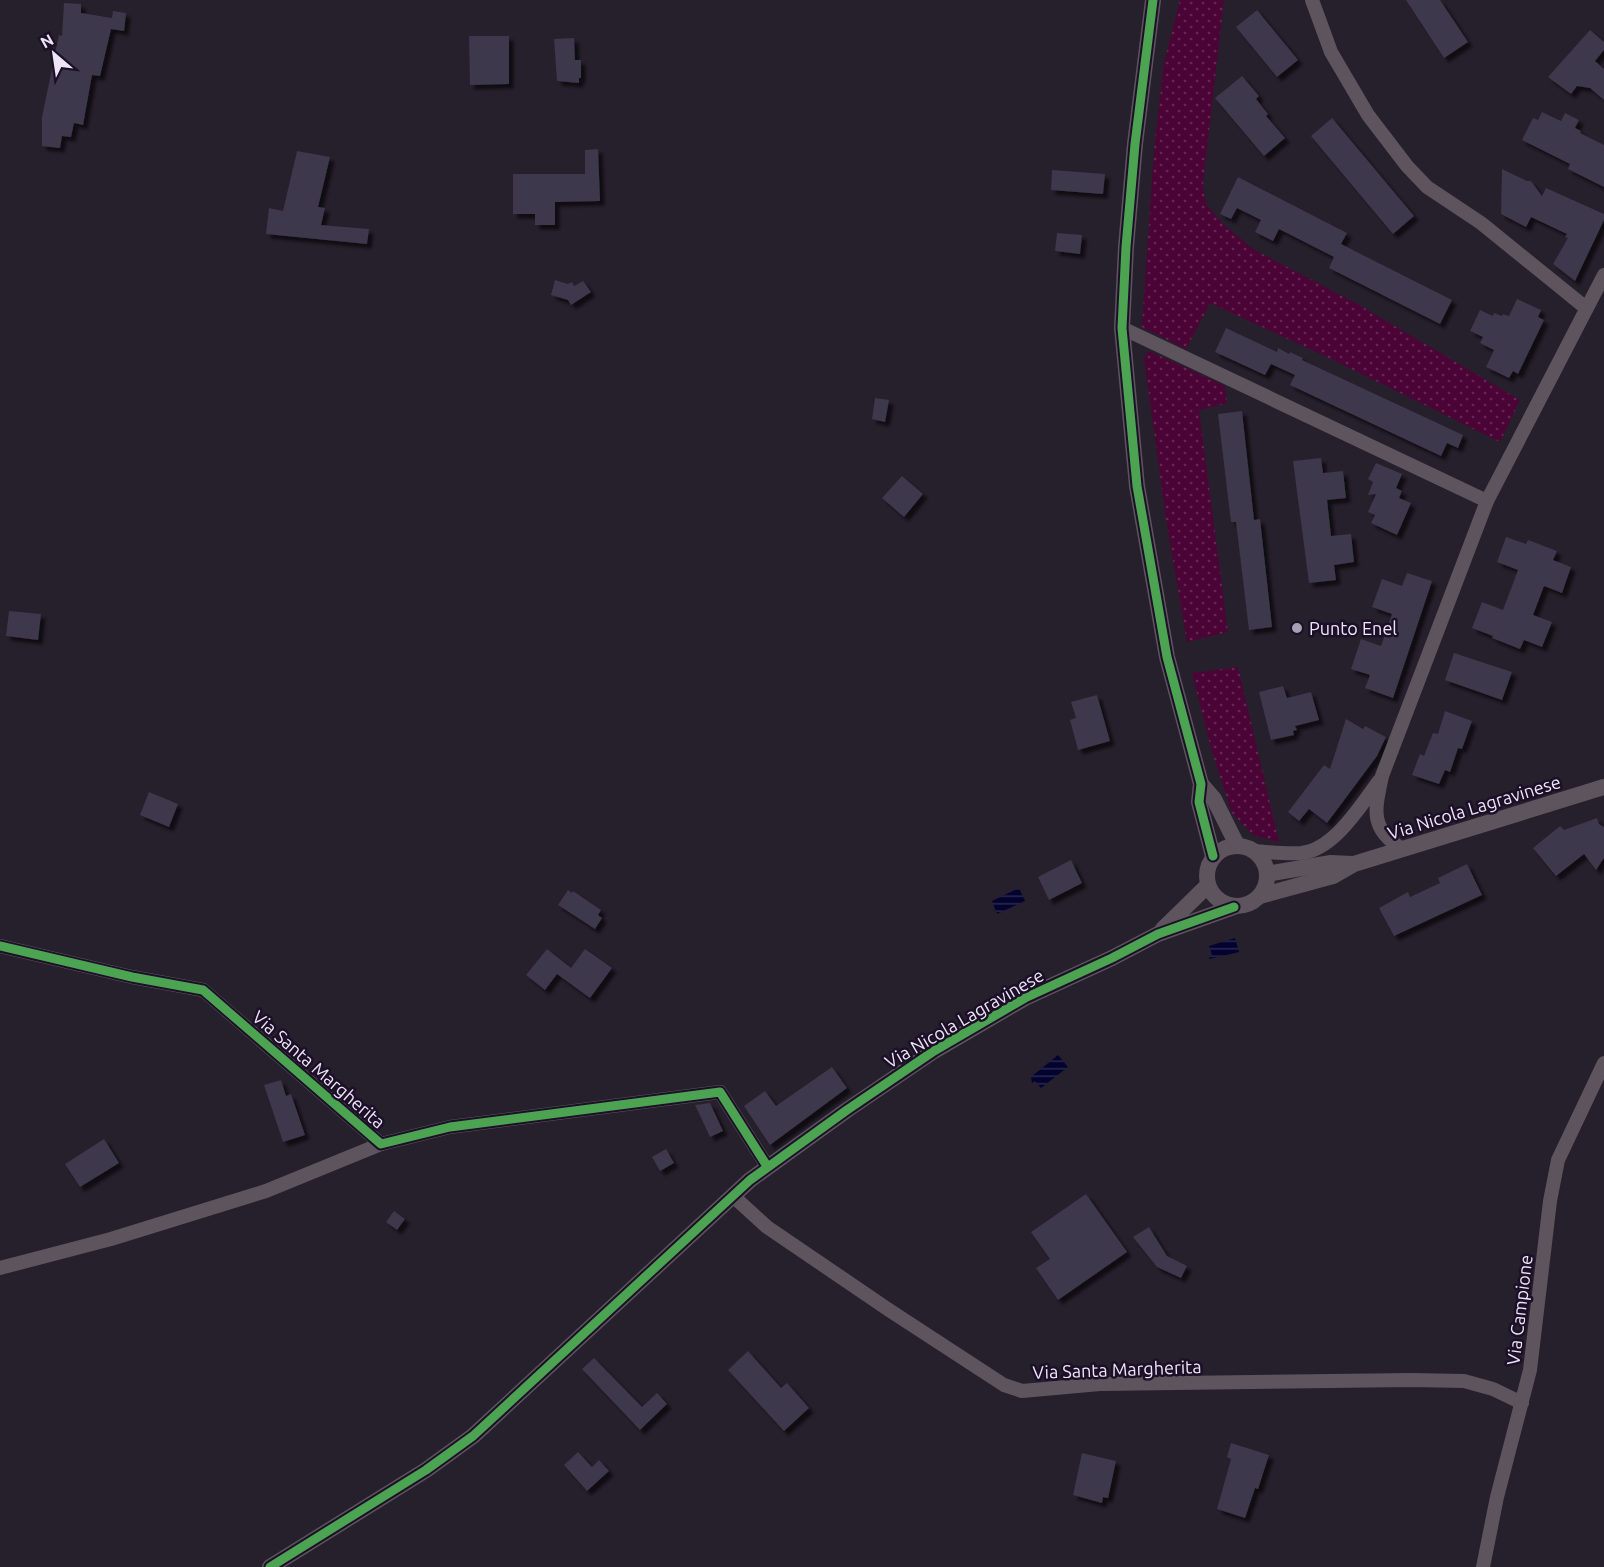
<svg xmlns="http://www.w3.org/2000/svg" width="1604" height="1567" viewBox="0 0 1604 1567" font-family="Ubuntu,sans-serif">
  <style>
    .park { fill: url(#park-dots) }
    .water { fill: url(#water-rules) }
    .building { fill: #3d374c; filter: url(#shadow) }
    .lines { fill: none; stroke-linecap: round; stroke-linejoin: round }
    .minor { stroke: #5e545e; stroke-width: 14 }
    .tertiary { stroke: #5e545e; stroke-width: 16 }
    .cycleway-casing { stroke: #1c1028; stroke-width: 13 }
    .cycleway { stroke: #4ca352; stroke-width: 9 }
    .poi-dot { fill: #a7a0b0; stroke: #1c1028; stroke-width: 2 }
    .labels { text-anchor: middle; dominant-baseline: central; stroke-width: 5; stroke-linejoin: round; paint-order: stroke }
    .poi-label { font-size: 18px; fill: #ede5f7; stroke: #1c1028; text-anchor: start }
    .street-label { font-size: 18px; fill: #ede5f7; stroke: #1c1028 }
  </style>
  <defs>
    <pattern id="park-dots" width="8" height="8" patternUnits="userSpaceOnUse" patternTransform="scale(1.5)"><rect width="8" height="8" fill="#4b0436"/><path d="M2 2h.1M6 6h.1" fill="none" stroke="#652854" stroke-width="1.8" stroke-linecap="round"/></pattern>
    <pattern id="water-rules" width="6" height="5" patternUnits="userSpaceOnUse" patternTransform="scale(1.5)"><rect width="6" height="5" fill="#040330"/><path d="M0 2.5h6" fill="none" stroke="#29284f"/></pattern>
    <filter id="shadow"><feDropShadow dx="4.5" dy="4.5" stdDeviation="1.5" flood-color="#0009"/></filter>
  </defs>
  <rect width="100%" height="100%" fill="#261f2c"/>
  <!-- park -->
  <g class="park">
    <polygon points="1180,0 1224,0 1203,184 1206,204 1223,224 1253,249 1359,305 1520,400 1500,442 1327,357 1210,303 1186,349 1142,327 1154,150 1164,63"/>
    <polygon points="1149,351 1225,386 1227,403 1199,410 1228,632 1187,642 1166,519 1144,358"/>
    <polygon points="1238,667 1279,842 1253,835 1232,813 1212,752 1192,673"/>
  </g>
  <!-- water -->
  <g class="water">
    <polygon points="1019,888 1025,901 997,914 992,901"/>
    <polygon points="1235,938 1239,952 1210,959 1208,956 1212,955 1209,946"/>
    <polygon points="1058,1055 1068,1067 1041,1088 1035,1081 1032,1083 1031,1077"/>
  </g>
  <!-- building -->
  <g class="building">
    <polygon points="1406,0 1440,0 1468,42 1444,58"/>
    <polygon points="64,3 81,4 81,13 112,18 113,11 126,13 124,31 111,29 100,76 92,75 83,125 74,123 71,137 62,136 60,148 42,146 42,117 59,35 62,36"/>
    <polygon points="1257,10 1298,60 1277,77 1236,27"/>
    <polygon points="1590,30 1604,42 1604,50 1595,61 1604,69 1604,100 1590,88 1577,86 1571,94 1548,77"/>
    <polygon points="469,36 509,36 509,84 470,85"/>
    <polygon points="574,38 575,60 581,60 581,78 579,78 579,83 557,81 554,39"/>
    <polygon points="1242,76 1259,96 1256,99 1268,114 1266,116 1285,138 1264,156 1215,98"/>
    <polygon points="1542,112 1561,121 1565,113 1579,120 1575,128 1581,131 1580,133 1604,145 1604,187 1568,169 1570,164 1522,140 1533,118 1538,120"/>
    <polygon points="1332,118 1414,216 1393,234 1311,136"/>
    <polygon points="598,149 600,201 555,202 555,225 535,225 535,214 513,214 513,174 585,174 585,150"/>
    <polygon points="297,151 330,157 318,207 325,208 321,225 369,229 367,244 266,234 269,208 283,211"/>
    <polygon points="1502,169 1527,181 1531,181 1542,196 1546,188 1604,214 1604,220 1575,281 1553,264 1568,238 1565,237 1567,234 1531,217 1526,227 1501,214"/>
    <polygon points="1052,170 1105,174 1103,194 1051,190"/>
    <polygon points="1238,177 1347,233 1341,244 1452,300 1440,324 1329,268 1334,257 1279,229 1273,241 1255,232 1261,220 1237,208 1231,219 1220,214"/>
    <polygon points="1057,233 1082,235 1080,254 1055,251"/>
    <polygon points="555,280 568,284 572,282 574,286 583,281 591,292 571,305 568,300 551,295"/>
    <polygon points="1517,299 1541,310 1538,317 1544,320 1518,374 1513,371 1509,378 1486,367 1494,350 1480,343 1483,337 1470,331 1480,310 1493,316 1494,313 1502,316 1503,314 1509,316"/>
    <polygon points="1226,328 1277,352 1278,348 1289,354 1290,352 1303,358 1302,360 1463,435 1458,448 1447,443 1441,456 1290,385 1295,375 1271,364 1265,375 1215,352"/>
    <polygon points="875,398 889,400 885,422 872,419"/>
    <polygon points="1242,411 1254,520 1260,519 1272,627 1249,630 1236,522 1231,522 1218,414"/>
    <polygon points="1321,458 1323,473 1343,471 1346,498 1327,500 1331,536 1351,534 1354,562 1334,565 1336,580 1309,583 1293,461"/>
    <polygon points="1376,463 1402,474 1396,488 1402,491 1399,498 1411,503 1397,535 1371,523 1375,515 1368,512 1376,494 1368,495 1373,482 1368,479"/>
    <polygon points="902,476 923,494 904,517 882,498"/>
    <polygon points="1506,537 1526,544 1528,540 1557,551 1553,560 1571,567 1562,593 1544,586 1533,615 1552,622 1542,647 1524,640 1520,649 1492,638 1493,636 1472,628 1482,602 1503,610 1518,570 1497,562"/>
    <polygon points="1407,573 1432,581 1393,698 1365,688 1370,675 1351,669 1361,639 1381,646 1392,614 1372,607 1382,579 1402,586"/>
    <polygon points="9,611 41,614 38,640 6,636"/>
    <polygon points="1454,653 1512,672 1502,700 1445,680"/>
    <polygon points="1283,686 1287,698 1311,692 1319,720 1295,726 1297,730 1293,731 1294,735 1271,740 1259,692"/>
    <polygon points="1097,695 1110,741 1078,750 1070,720 1076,718 1071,702"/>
    <polygon points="1445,711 1472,721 1462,749 1458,748 1450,772 1445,770 1439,784 1412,775 1420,754 1424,756 1433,733 1438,734"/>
    <polygon points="1346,719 1363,729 1365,726 1386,737 1377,756 1327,823 1309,809 1299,821 1288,812 1324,765 1330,769"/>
    <polygon points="149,792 178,804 169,827 140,815"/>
    <polygon points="1597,818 1599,824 1604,827 1604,858 1596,870 1584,854 1556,876 1533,848 1560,826 1564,830"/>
    <polygon points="1071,860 1082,883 1049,900 1038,877"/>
    <polygon points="1467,864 1482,895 1394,936 1379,908 1408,892 1410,897 1440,883 1438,878"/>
    <polygon points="568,890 572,893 573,891 601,910 598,915 602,918 595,929 558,905"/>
    <polygon points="547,949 571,968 585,949 612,968 590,998 557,974 545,990 526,975"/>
    <polygon points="832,1067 847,1088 770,1145 744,1106 765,1091 776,1106"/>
    <polygon points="281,1080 286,1096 291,1094 305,1135 283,1142 264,1085"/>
    <polygon points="710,1103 723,1131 710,1137 695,1105"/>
    <polygon points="104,1139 119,1163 80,1187 65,1164"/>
    <polygon points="666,1149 674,1163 660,1171 652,1157"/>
    <polygon points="1086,1194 1127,1252 1058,1300 1036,1268 1050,1259 1031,1232"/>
    <polygon points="394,1211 405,1219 397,1230 386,1222"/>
    <polygon points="1149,1227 1167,1256 1187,1266 1181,1278 1157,1267 1133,1237"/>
    <polygon points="748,1351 781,1388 787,1383 809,1408 784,1431 728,1370"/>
    <polygon points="594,1358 642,1407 657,1393 667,1404 640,1430 582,1369"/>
    <polygon points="1231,1443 1269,1455 1258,1489 1255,1488 1245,1518 1217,1509 1231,1459 1227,1457"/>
    <polygon points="578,1452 592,1467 599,1460 609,1471 587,1491 564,1465"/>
    <polygon points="1082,1453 1116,1461 1108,1498 1103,1497 1102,1503 1073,1495"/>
  </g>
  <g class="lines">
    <!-- minor -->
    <g class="minor">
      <polyline points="1312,0 1331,52 1368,115 1407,166 1427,187 1481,223 1586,308"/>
      <polyline points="1122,328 1487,501"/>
      <path d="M 1402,849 C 1369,828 1375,810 1382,776 L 1487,501 L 1604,275"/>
      <path d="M 1253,851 C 1269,852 1285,854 1301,853 C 1334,850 1361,805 1379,781"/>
      <polyline points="0,946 132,977 203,990 381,1144 450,1127 720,1092 767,1166"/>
      <polyline points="733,1196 767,1227 889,1310 1004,1385 1022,1391 1100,1384 1411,1380 1464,1381 1493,1389 1522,1403"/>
      <polyline points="0,1268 111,1239 266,1191 381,1144"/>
      <polyline points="1483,1567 1497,1497 1530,1370 1550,1201 1558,1160 1604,1063"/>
    </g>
    <!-- tertiary -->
    <g class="tertiary">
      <polyline points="1153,0 1135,144 1126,247 1122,328 1137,486 1167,657 1201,784 1199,802 1213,856"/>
      <polyline points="1201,784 1214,799 1237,845"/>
      <circle cx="1237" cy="876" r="30"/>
      <polyline points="1267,874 1331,863 1353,864"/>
      <polyline points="1260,896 1333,876 1354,864 1604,787"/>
      <polyline points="1163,929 1207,886"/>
      <polyline points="270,1567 426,1470 473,1436 750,1180 847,1110 934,1051 1025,998 1112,958 1158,934 1234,907"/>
    </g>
    <!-- cycleway casing -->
    <g class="cycleway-casing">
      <g id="cycleway">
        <polyline points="1153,0 1135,144 1126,247 1122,328 1137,486 1167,657 1201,784 1199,802 1213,856"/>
        <polyline points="0,946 132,977 203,990 381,1144 450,1127 720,1092 767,1166"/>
        <polyline points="270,1567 426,1470 473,1436 750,1180 847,1110 934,1051 1025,998 1112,958 1158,934 1234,907"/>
      </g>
    </g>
    <!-- cycleway -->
    <use href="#cycleway" class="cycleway"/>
  </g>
  <!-- markers -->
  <circle class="poi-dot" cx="1297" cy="628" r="6"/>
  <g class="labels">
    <!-- poi labels -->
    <g class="poi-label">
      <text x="1309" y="628">Punto Enel</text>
    </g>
    <!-- street labels -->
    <g class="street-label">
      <text transform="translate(1474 807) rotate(-17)">Via Nicola Lagravinese</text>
      <text transform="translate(964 1018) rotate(-30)">Via Nicola Lagravinese</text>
      <text transform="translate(319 1069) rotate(41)">Via Santa Margherita</text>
      <text transform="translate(1519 1310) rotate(-83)">Via Campione</text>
      <text transform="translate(1117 1369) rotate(-2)">Via Santa Margherita</text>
    </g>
  </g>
  <!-- north arrow -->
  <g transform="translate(54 54) rotate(331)" stroke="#1c1028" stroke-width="4.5" paint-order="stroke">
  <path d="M0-4.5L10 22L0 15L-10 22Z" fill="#ede5f7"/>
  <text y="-9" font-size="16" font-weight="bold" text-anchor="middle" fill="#ede5f7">N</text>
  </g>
</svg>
